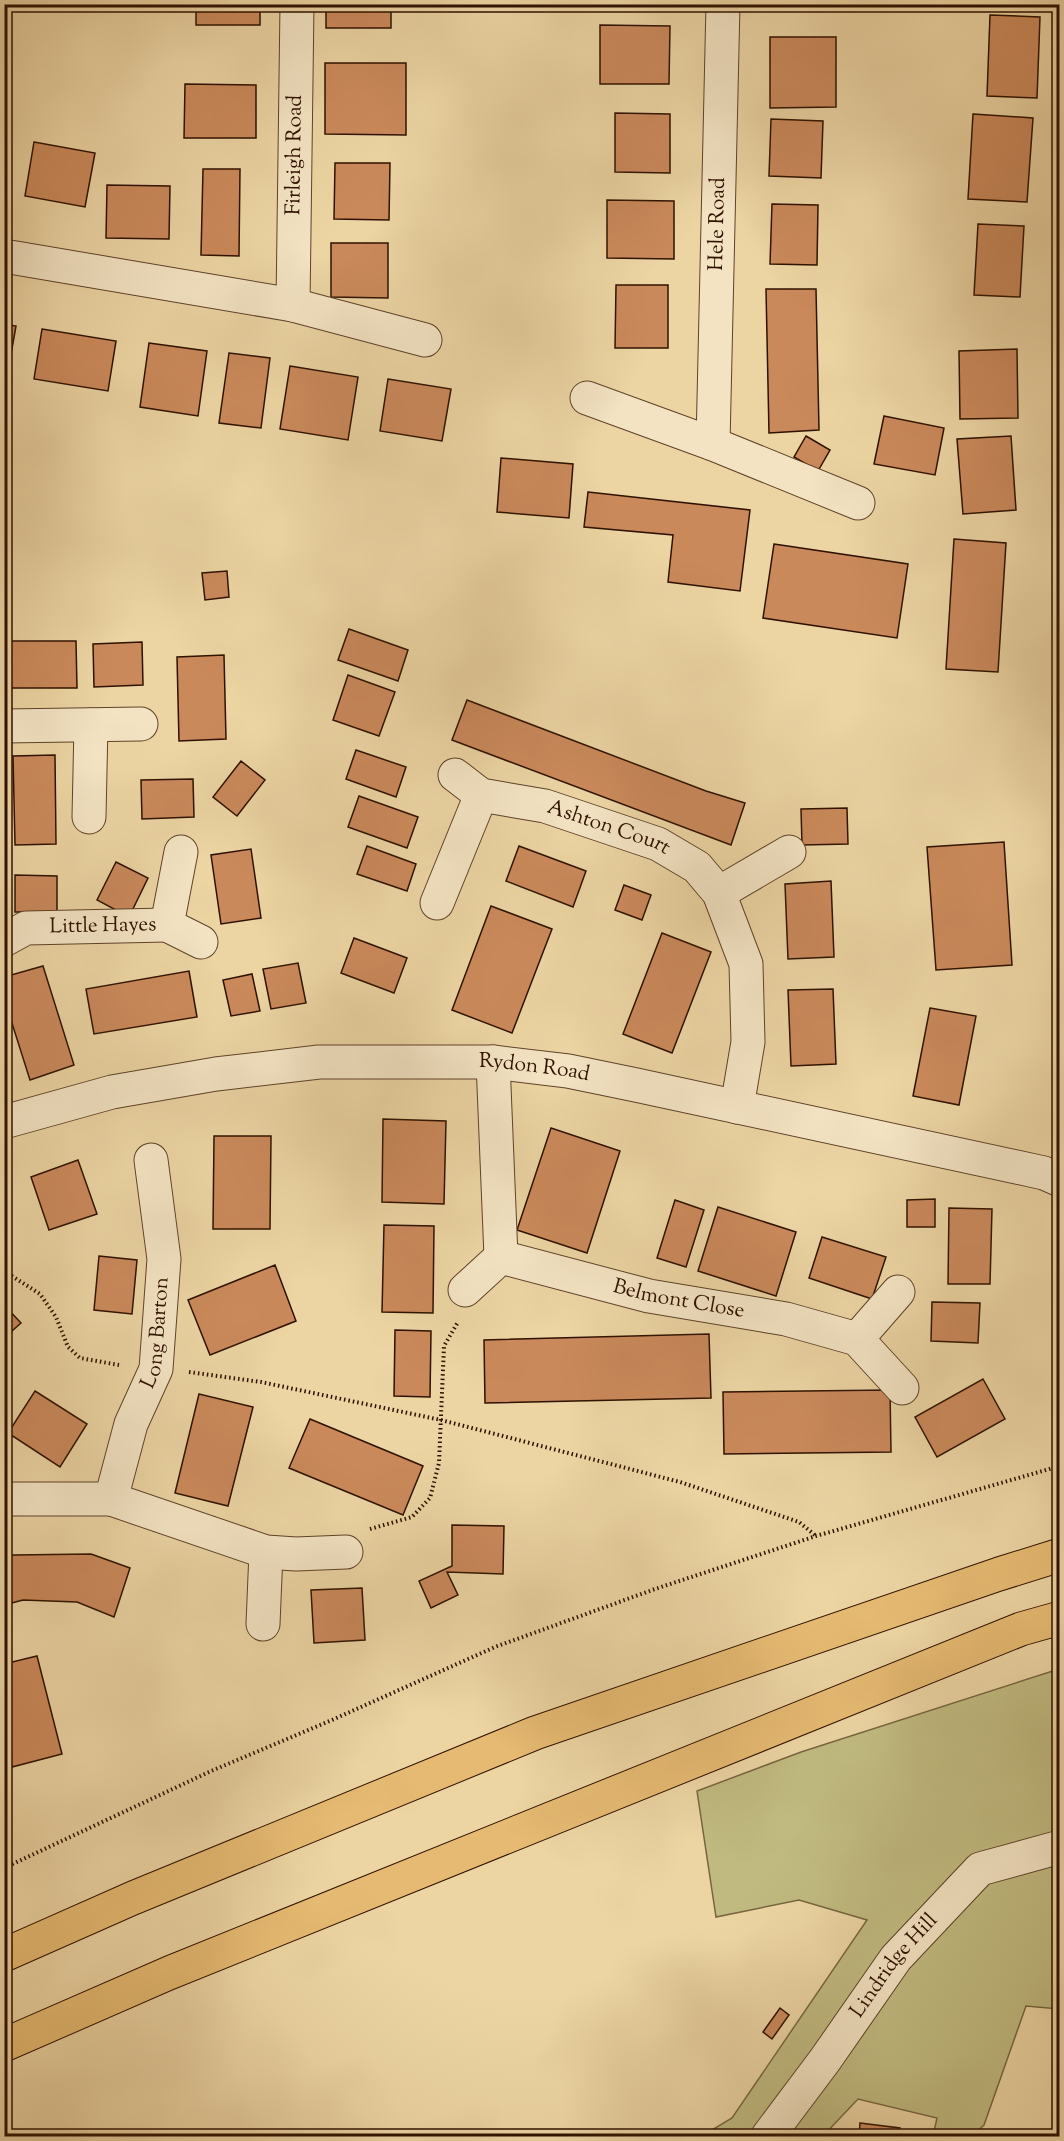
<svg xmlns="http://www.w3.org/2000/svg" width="1064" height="2141" viewBox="0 0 1064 2141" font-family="'Sorts Mill Goudy',serif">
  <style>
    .green { fill: #c0ba80; stroke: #786640; stroke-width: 1.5 }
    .building { fill: #ca895b; stroke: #2f1100; stroke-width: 1.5 }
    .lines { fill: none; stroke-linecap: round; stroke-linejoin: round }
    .minor-casing { stroke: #5e4229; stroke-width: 35 }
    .highway-casing { stroke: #2f1100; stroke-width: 35 }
    .path { stroke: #2f1100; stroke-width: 4; stroke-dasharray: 1.5 3; stroke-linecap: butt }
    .minor { stroke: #f3e3c3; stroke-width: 33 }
    .highway { stroke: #e6ba72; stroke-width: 33 }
    .labels { text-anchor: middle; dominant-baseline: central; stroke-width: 6; stroke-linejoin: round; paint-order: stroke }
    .street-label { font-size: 21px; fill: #2f1100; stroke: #f3e3c3 }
  </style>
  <rect width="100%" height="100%" fill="#ecd4a3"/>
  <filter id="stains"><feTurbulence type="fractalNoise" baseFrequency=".00333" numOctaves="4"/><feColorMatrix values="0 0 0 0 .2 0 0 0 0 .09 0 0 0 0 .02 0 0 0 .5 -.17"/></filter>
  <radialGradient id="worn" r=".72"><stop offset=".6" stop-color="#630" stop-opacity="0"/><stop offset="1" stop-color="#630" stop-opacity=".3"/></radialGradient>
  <!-- green -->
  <polygon class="green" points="1059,1669 1059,2009 1026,2006 984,2125 972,2136 933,2136 937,2118 858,2099 823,2136 702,2136 732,2118 867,1920 799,1900 716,1917 697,1791 801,1752"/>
  <!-- building -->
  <g class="building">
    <rect x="196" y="4" width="64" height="21"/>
    <rect x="326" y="4" width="65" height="24"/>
    <polygon points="990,15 1040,17 1037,98 987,96"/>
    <polygon points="600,25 670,26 669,84 600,84"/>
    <polygon points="770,37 836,37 836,107 770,108"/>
    <polygon points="325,63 406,63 406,135 325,134"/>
    <polygon points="185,84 256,85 256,138 184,138"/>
    <polygon points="615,113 670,114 670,173 615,172"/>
    <polygon points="973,114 1033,118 1027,202 968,199"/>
    <polygon points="771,119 823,121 821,178 769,176"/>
    <polygon points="34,142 95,153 85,207 25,196"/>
    <polygon points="335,163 390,163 389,220 334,219"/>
    <polygon points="203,169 240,169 239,256 201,255"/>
    <polygon points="107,185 170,186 169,239 106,238"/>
    <polygon points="607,200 674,201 674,259 607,258"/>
    <polygon points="772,204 818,205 817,265 770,264"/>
    <polygon points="978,224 1024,226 1020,297 974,295"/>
    <polygon points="331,243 388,243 388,298 331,297"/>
    <polygon points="616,285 668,285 668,348 615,348"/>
    <polygon points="766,289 816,289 819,430 769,433"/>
    <polygon points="4,324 16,326 7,377 4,377"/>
    <polygon points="42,329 116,341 108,391 34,379"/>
    <polygon points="149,343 207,351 198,416 140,407"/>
    <polygon points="1017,349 1018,418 960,419 959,351"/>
    <polygon points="229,353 270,358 261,428 219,423"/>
    <polygon points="290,366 358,377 348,440 280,429"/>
    <polygon points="388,379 451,389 442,441 380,431"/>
    <polygon points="884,416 944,428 935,475 874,464"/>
    <polygon points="806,436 830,450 818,471 794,457"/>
    <polygon points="1011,436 1016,510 963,514 957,439"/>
    <polygon points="501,458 573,464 569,518 497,512"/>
    <polygon points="588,492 750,510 740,591 668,582 673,535 584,527"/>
    <polygon points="954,539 1006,543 998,672 946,669"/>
    <polygon points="774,544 908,564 897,638 763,618"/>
    <polygon points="227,571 229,597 205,600 202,573"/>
    <polygon points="349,629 408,650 398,681 338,660"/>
    <polygon points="4,641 76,641 77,688 4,688"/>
    <polygon points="142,642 143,685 94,687 93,644"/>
    <polygon points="224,655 226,739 179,741 177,657"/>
    <polygon points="348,675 395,692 379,736 333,720"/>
    <polygon points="467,700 706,791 745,803 731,845 452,740"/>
    <polygon points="356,750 406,767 396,797 346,779"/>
    <polygon points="55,755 56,844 15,845 13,756"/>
    <polygon points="241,761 265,780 237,816 213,797"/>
    <polygon points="193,779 194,817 142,819 141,780"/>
    <polygon points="359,796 418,817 407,848 348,827"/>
    <polygon points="847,808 848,844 802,845 801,809"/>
    <polygon points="1004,842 1012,965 936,970 927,847"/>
    <polygon points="367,846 416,864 407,891 357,874"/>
    <polygon points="519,846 586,871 573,907 506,881"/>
    <polygon points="251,849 261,918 221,924 211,855"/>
    <polygon points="116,862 148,878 129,917 97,900"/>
    <polygon points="15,875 57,876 57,912 15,912"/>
    <polygon points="831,881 834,957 788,959 785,884"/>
    <polygon points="624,885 651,895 642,920 615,910"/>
    <polygon points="491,906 552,929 512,1033 452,1010"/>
    <polygon points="662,933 711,952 672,1053 623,1034"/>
    <polygon points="354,938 407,958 394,993 341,973"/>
    <polygon points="298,963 306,1003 271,1009 263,969"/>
    <polygon points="43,966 74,1065 30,1080 4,998 4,977"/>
    <polygon points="189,971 197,1017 94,1034 86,989"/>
    <polygon points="252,974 260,1011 231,1016 223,980"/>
    <polygon points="833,989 836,1064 791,1066 788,990"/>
    <polygon points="930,1008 976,1016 959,1105 913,1096"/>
    <polygon points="383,1119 446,1121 444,1204 382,1202"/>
    <polygon points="551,1128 620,1151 587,1253 517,1230"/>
    <polygon points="214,1136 271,1136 270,1229 213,1229"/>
    <polygon points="78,1160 97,1214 49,1230 31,1177"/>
    <polygon points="935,1199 935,1227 907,1227 907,1200"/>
    <polygon points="675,1200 704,1210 686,1267 657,1258"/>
    <polygon points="718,1207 796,1232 776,1296 698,1271"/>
    <polygon points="949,1208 992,1209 990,1284 948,1284"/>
    <polygon points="384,1225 434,1226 433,1313 382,1312"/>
    <polygon points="822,1237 886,1257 872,1299 809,1278"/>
    <polygon points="99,1256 137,1260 132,1314 94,1310"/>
    <polygon points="275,1265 296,1321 210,1355 188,1300"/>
    <polygon points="932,1302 980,1303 978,1343 931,1341"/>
    <polygon points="4,1305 21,1323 4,1338"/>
    <polygon points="395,1330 431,1331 430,1397 394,1396"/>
    <polygon points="709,1334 711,1398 485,1403 484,1340"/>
    <polygon points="983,1379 1005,1419 937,1457 915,1417"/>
    <polygon points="890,1390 891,1452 724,1454 723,1392"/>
    <polygon points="35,1391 87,1424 60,1467 8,1433"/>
    <polygon points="199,1394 253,1407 228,1506 175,1493"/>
    <polygon points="310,1419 423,1466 403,1515 289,1468"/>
    <polygon points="452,1525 504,1526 503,1574 447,1572 458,1595 431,1608 419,1581 452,1566"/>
    <polygon points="91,1554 130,1568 114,1617 77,1602 23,1600 4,1605 4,1557 14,1555"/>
    <polygon points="362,1588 365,1640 314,1643 311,1590"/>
    <polygon points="37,1656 62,1754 12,1767 4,1737 4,1664"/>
    <polygon points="780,2008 789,2015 772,2039 763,2032"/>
    <polygon points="860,2123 900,2128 899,2136 859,2136"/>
  </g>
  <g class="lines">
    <!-- minor casing -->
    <g class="minor-casing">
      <g id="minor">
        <polyline points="4,256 293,305 425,340"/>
        <path id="s1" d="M 293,305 L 297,4"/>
        <polyline points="587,398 713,444 858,503"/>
        <path id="s2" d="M 713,444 L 723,4"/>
        <polyline points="4,726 141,724"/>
        <path id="s3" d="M 481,795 L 545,806 L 658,844 L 697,867 L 719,893 L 746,964 L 748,1042 L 737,1107"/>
        <polyline points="89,817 91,725"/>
        <polyline points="181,852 167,925 201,942"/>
        <polyline points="719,893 789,852"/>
        <polyline points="437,903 481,795 455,775"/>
        <path id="s4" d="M 4,940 L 26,928 L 167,925"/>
        <path id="s5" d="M 493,1062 L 501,1257 L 649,1296 L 786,1319 L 857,1339 L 902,1388"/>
        <path id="s6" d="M 4,1122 L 112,1092 L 216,1074 L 319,1062 L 493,1062 L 568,1071 L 636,1085 L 1044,1173 L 1060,1180"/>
        <polyline points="465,1290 501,1257"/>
        <polyline points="857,1339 898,1292"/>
        <polyline points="4,1499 111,1499 266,1552 296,1554 346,1552"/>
        <path id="s7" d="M 111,1499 L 131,1424 L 156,1369 L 164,1259 L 151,1160"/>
        <polyline points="263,1624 266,1552"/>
        <path id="s8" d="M 768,2136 L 825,2060 L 896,1958 L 980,1869 L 1060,1847"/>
      </g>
    </g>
    <!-- highway casing -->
    <g class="highway-casing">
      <g id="highway">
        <polyline points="4,1955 133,1898 535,1733 999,1574 1060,1555"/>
        <polyline points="4,2045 169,1973 1021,1629 1060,1618"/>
      </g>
    </g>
    <!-- path -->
    <g class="path">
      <polyline points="4,1271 40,1294 56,1317 68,1347 80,1358 119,1365"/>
      <polyline points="189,1372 261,1382 441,1420 680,1482 799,1522 816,1536"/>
      <polyline points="370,1529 412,1517 430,1498 439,1463 444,1346 458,1322"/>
      <polyline points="4,1868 209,1772 332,1720 495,1647 655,1589 816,1536 1060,1466"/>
    </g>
    <!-- minor -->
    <use href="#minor" class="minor"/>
    <!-- highway -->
    <use href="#highway" class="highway"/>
  </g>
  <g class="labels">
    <!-- street labels -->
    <g class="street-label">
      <text stroke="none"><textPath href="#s1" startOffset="150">Firleigh Road</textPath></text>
      <text stroke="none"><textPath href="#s2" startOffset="220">Hele Road</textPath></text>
      <text stroke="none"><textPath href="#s3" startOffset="132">Ashton Court</textPath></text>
      <text stroke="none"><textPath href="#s4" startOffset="102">Little Hayes</textPath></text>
      <text stroke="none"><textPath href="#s6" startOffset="537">Rydon Road</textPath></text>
      <text stroke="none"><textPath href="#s5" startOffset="378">Belmont Close</textPath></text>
      <text stroke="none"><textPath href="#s7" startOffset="174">Long Barton</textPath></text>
      <text stroke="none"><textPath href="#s8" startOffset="212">Lindridge Hill</textPath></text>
    </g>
  </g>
  <!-- margin -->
  <rect width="1064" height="2141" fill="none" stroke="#ecd4a3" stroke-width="24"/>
  <rect x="6" y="6" width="1052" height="2129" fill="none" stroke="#2f1100" stroke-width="3"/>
  <rect x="12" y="12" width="1040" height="2117" fill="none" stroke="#2f1100" stroke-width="1.5"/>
  <rect width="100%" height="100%" filter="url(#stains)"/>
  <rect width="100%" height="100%" fill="url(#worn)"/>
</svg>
